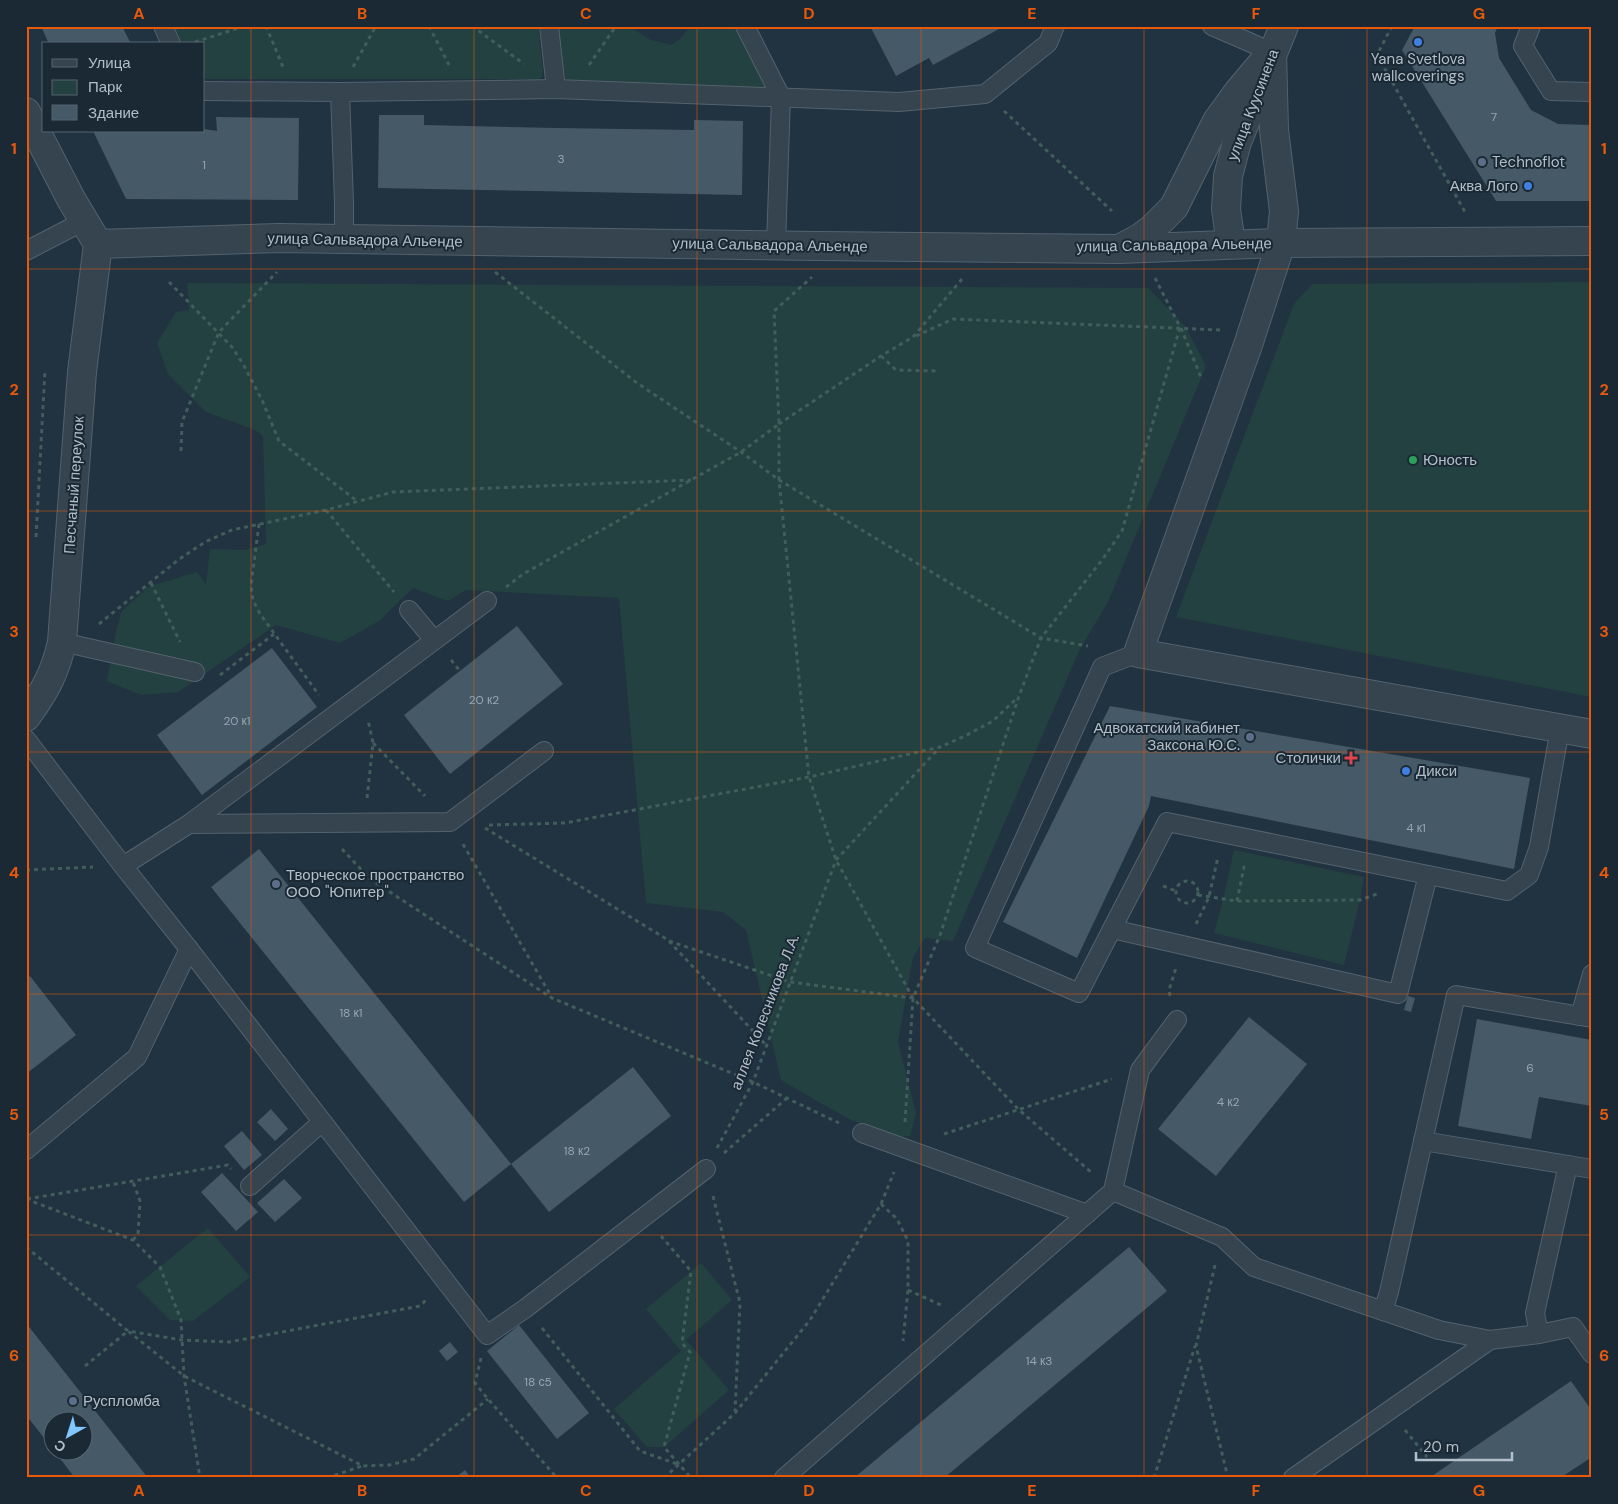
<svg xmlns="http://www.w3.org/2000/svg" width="1618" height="1504" viewBox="0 0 1618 1504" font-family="'DM Sans',sans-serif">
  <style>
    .green { fill: #234140 }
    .building { fill: #455966 }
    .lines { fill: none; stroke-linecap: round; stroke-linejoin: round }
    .service-casing { stroke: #54626d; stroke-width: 20 }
    .minor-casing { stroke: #54626d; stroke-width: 30 }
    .tertiary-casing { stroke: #54626d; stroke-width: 30 }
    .path { stroke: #415d5c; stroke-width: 3; stroke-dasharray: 4 4; stroke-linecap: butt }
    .service { stroke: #364450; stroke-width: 18 }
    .minor { stroke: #364450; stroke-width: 28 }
    .tertiary { stroke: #364450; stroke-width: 28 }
    .grid { fill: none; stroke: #e8590c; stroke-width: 1; stroke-opacity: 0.55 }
    .shop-dot { fill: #3f7fe0; stroke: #1b2934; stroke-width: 2 }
    .service-dot { fill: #5c6f8a; stroke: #1b2934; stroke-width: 2 }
    .leisure-dot { fill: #2e9e5b; stroke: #1b2934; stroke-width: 2 }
    .health-dot { fill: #e0444e; stroke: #1b2934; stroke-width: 2 }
    .labels { text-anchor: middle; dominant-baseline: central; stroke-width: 4; stroke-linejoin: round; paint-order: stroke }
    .number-label { font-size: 12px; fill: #97a6b2 }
    .poi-label { font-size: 15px; fill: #b2bfcb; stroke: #1b2934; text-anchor: start }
    .street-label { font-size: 15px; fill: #b2bfcb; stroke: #1b2934 }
    .neatline { fill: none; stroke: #e8590c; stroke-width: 2 }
    .grid-label { font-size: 16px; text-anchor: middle; font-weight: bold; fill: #e8590c }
  </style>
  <rect width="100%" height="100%" fill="#213340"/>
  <!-- green -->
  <g class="green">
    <polygon points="172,26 538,26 543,71 542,77 539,79 208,79 204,78 204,44 181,44"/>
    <polygon points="558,26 623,26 635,30 651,40 671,45 681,38 690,26 738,26 767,87 763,91 571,84 567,79 564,73"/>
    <polygon points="1592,282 1592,697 1176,617 1294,304 1312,284"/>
    <polygon points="187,283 1148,288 1185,326 1206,366 1108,602 1080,649 953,941 925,938 913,957 898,1042 916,1113 910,1136 893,1138 845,1117 781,1080 746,930 723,912 646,903 619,598 466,590 448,601 413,588 379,621 340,643 276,625 178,692 141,695 107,681 117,627 122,611 148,587 197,572 206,585 210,549 245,550 266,544 263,436 255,430 206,412 168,374 157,343 176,312 189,310"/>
    <polygon points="1234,850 1364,877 1360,900 1344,965 1214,933 1223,900"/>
    <polygon points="208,1228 250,1277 193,1321 170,1320 136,1286"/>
    <polygon points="701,1263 732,1300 686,1340 729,1390 664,1447 647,1447 614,1409 681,1351 646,1309"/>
  </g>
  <!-- building -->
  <g class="building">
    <polygon points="41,26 122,26 131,44 49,44"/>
    <polygon points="870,26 997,26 999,29 933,65 929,58 896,76"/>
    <polygon points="1415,26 1498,26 1495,33 1499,58 1531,110 1558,124 1592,125 1592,201 1496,201 1402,50"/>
    <polygon points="379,115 424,115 424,125 556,128 694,130 694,120 743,121 742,195 378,188"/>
    <polygon points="216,117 299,118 298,200 126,199 93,131 204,131 204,129 217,131"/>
    <polygon points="517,626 563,684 450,774 404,715"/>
    <polygon points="272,648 317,707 202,795 157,735"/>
    <polygon points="1110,706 1530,778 1514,869 1151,796 1149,806 1077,958 1003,922"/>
    <polygon points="259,849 511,1164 464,1202 211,887"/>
    <polygon points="30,976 76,1035 26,1074 26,979"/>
    <polygon points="1408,996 1415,998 1411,1012 1404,1010"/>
    <polygon points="1249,1017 1307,1064 1216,1176 1158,1129"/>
    <polygon points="1477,1019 1592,1040 1592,1106 1539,1097 1531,1139 1458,1126"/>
    <polygon points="633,1067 671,1116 549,1212 511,1164"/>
    <polygon points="271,1109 288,1129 275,1141 257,1122"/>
    <polygon points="242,1131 262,1155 244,1170 224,1146"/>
    <polygon points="222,1173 258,1212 236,1231 201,1192"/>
    <polygon points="284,1179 302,1198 275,1222 257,1203"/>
    <polygon points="1129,1247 1167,1291 944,1478 854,1478"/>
    <polygon points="26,1323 148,1478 75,1478 55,1452 82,1452 82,1422 52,1422 52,1448 26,1415"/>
    <polygon points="519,1325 589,1413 557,1439 487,1351"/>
    <polygon points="450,1342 458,1352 447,1361 439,1351"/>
    <polygon points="1571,1381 1592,1411 1592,1457 1560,1478 1429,1478"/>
    <polygon points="465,1470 471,1478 455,1478"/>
  </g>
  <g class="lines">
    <!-- service casing -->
    <g class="service-casing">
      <g id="service">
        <polyline points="163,26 171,44"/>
        <polyline points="549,26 556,89"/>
        <polyline points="745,26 781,97 776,245"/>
        <polyline points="1212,26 1272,52"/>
        <polyline points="1531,26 1523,46 1551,91 1592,92"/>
        <polyline points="204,91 340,92 556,89 899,102 985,94 1048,43 1055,26"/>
        <polyline points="340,92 344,203 344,239"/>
        <polyline points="26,251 84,221"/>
        <polyline points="409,610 434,640"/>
        <polyline points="62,642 195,672"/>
        <polyline points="1138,653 1102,667 975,948 1079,993 1167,822 1507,891 1529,875 1539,847 1560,728"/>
        <polyline points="26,739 123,866 189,949 487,1335 526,1308 706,1169"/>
        <polyline points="189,824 450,822 544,751"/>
        <polyline points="123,866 189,824 487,601"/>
        <polyline points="1112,929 1398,994 1428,875"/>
        <polyline points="1580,1016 1592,974"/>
        <polyline points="862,1133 1087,1214"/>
        <polyline points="1423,1141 1592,1169"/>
        <polyline points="26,1150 137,1057 189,949"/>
        <polyline points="250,1186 322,1122"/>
        <polyline points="1113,1191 1222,1237 1254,1267 1439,1330 1490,1340 1539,1334 1573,1327 1592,1354"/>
        <polyline points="1383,1311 1389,1292 1456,995 1592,1018"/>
        <polyline points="1539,1334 1535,1313 1568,1165"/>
        <polyline points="784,1478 1113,1191 1140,1070 1177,1020"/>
        <polyline points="1293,1478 1490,1340"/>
      </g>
    </g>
    <!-- minor casing -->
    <g class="minor-casing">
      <g id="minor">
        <polyline points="1272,52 1274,130 1284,211 1281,243 1248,345 1138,653 1592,734"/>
        <polyline points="1119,249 1140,238 1152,229 1174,207 1217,121 1238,92 1271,53"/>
      </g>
    </g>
    <!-- tertiary casing -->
    <g class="tertiary-casing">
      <g id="tertiary">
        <polyline points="26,112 71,199 98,244"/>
        <polyline points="98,244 279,238 818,246 1119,249 1281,243 1592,241"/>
        <polyline points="1231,244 1226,209 1228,176 1237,142 1284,26"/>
        <path d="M 26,717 C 45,691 55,673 62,642 L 82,372 L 98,244"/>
      </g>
    </g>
    <!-- path -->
    <g class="path">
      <polyline points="266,26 283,67"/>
      <polyline points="429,26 449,65"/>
      <polyline points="472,26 524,64"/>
      <polyline points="1392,26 1377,55 1465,212"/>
      <polyline points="195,42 245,26"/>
      <polyline points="589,65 616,26"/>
      <polyline points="353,67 376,26"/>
      <polyline points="1004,111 1112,211"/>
      <polyline points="495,272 637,383 741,452 779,480 1041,638 1088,646"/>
      <polyline points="962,279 913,337 881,356 779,424 779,480 809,777 836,860 913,998 1018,1109 1092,1173"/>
      <polyline points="169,282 232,347 243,364 262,400 279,441 357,501"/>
      <polyline points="1181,328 1202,380"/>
      <polyline points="916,336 953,319 1221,330"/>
      <polyline points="881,356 896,370 939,371"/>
      <polyline points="181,451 182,422 219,332 277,272"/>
      <polyline points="326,510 394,592"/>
      <polyline points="259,524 251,585 253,600 260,614 319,695"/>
      <polyline points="36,537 45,370"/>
      <polyline points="151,583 180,642"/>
      <polyline points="506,587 523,574 741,452 779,424 774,311 812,277"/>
      <polyline points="99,624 178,560 205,542 232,530 326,510 393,492 691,480"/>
      <polyline points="451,660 460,671"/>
      <polyline points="220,675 274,634"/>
      <polyline points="373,743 425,796"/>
      <polyline points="367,798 373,743 368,720"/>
      <polyline points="489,825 565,823 809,777 940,747 965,736 993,721 1017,698"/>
      <polyline points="485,828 668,940 767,1046"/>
      <polyline points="463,844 551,996"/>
      <polyline points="342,849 370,879 552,998 753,1082 839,1123"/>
      <polyline points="26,870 93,867"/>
      <circle cx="1187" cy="892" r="11"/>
      <polyline points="1163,886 1176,891"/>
      <polyline points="1198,895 1237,901 1360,900 1380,893"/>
      <polyline points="1237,901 1245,862"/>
      <polyline points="1196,924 1209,897 1218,857"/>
      <polyline points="669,941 790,982 912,998"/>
      <polyline points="1170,996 1169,990 1176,968"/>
      <polyline points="905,1122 913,998 940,935 1019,696 1041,638 1102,560 1122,531 1180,327 1155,278"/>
      <polyline points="944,1134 1112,1079"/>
      <polyline points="717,1148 753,1082 836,860 940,747"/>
      <polyline points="724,1153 787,1098"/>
      <polyline points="713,1196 740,1303 735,1411"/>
      <polyline points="26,1199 133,1240 160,1267 181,1320 184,1376 200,1478"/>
      <polyline points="27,1199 228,1165 231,1169"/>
      <polyline points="881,1204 897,1219 908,1241 908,1290 903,1341"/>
      <polyline points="661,1236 691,1271 682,1343 690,1352 664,1447 691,1478"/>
      <polyline points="133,1240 138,1234 140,1201 133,1182"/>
      <polyline points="26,1247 128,1331 182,1340 229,1342 420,1306 428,1298"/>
      <polyline points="1215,1265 1196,1346 1228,1478"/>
      <polyline points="908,1290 943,1306"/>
      <polyline points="542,1328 640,1451 677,1464"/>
      <polyline points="481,1358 475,1383 488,1399 557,1478"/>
      <polyline points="85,1366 128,1331 184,1376 363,1466 389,1465 414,1459 488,1399"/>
      <polyline points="1405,1430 1427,1457"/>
      <polyline points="327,1478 362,1466"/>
      <polyline points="664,1478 735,1413 810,1320 881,1204 894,1172"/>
      <polyline points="1154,1478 1195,1346"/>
    </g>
    <!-- service -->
    <use href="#service" class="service"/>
    <!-- minor -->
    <use href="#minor" class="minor"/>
    <!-- tertiary -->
    <use href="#tertiary" class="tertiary"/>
  </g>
  <!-- grid -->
  <path class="grid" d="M 251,26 L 251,1478M 474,26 L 474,1478M 697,26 L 697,1478M 921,26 L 921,1478M 1144,26 L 1144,1478M 1367,26 L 1367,1478M 26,269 L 1592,269M 26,511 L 1592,511M 26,752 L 1592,752M 26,994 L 1592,994M 26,1235 L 1592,1235"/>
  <!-- markers -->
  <g class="shop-dot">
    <circle cx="1418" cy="42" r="5"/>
    <circle cx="1528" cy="186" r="5"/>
    <circle cx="1406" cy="771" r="5"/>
  </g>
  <g class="service-dot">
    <circle cx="1482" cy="162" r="5"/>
    <circle cx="1250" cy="737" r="5"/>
    <circle cx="276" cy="884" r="5"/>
    <circle cx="73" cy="1401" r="5"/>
  </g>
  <circle class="leisure-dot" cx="1413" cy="460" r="5"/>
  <path class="health-dot" d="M1348.5 750.5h5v5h5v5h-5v5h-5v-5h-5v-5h5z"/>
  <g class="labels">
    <!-- number labels -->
    <g class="number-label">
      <text x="1494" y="117">7</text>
      <text x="561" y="159">3</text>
      <text x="204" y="165">1</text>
      <text x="484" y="700">20 к2</text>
      <text x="237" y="721">20 к1</text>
      <text x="1416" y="828">4 к1</text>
      <text x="351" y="1013">18 к1</text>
      <text x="1530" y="1068">6</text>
      <text x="1228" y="1102">4 к2</text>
      <text x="577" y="1151">18 к2</text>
      <text x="1039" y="1361">14 к3</text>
      <text x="538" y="1382">18 с5</text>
    </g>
    <!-- poi labels -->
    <g class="poi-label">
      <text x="1418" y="59" text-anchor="middle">Yana Svetlova<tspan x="1418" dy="17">wallcoverings</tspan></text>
      <text x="1492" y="162">Technoflot</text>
      <text x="1518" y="186" text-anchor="end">Аква Лого</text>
      <text x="1423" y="460">Юность</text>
      <text x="1240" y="728" text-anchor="end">Адвокатский кабинет<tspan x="1240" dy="17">Заксона Ю.С.</tspan></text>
      <text x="1341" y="758" text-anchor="end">Столички</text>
      <text x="1416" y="771">Дикси</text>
      <text x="286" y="875">Творческое пространство<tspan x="286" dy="17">ООО "Юпитер"</tspan></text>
      <text x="83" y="1401">Руспломба</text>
    </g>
    <!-- street labels -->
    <g class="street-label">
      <text transform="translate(1253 105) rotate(-69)">улица Куусинена</text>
      <text transform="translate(365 240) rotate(1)">улица Сальвадора Альенде</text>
      <text transform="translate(770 245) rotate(1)">улица Сальвадора Альенде</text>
      <text transform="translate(1174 245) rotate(-1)">улица Сальвадора Альенде</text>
      <text transform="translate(74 485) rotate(-86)">Песчаный переулок</text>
      <text transform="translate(765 1012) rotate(-69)">аллея Колесникова Л.А.</text>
    </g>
  </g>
  <!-- border -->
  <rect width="1618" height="1504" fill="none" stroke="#1b2934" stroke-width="55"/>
  <!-- legend -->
  <rect x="42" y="42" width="162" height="90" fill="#1b2934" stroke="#576570"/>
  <rect x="52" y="59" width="25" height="8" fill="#364450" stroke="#576570"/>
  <text x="88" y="68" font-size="15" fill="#b2bfcb">Улица</text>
  <rect x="52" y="80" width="25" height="15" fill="#234140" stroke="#576570"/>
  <text x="88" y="92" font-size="15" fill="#b2bfcb">Парк</text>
  <rect x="52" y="105" width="25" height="15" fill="#455966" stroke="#576570"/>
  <text x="88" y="118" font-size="15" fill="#b2bfcb">Здание</text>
  <!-- north arrow -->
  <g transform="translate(68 1436) rotate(219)"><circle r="24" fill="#1b2934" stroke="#576570"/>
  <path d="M0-4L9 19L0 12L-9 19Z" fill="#82c6ff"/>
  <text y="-8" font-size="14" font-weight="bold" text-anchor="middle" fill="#b2bfcb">С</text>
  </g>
  <!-- scale -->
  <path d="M1416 1452v8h96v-8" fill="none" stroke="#b2bfcb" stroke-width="2.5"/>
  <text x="1423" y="1452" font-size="15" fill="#b2bfcb" stroke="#1b2934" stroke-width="4" paint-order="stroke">20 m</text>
  <rect x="28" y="28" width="1562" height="1448" class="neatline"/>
  <g class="grid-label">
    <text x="139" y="19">A</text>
    <text x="362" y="19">B</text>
    <text x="586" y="19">C</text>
    <text x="809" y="19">D</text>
    <text x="1032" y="19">E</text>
    <text x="1256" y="19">F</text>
    <text x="1479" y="19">G</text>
    <text x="14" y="154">1</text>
    <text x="1604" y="154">1</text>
    <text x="14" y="395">2</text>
    <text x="1604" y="395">2</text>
    <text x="14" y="637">3</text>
    <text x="1604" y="637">3</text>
    <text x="14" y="878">4</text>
    <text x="1604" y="878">4</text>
    <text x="14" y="1120">5</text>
    <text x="1604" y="1120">5</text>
    <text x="14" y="1361">6</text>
    <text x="1604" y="1361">6</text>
    <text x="139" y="1496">A</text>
    <text x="362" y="1496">B</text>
    <text x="586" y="1496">C</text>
    <text x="809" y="1496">D</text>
    <text x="1032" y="1496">E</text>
    <text x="1256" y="1496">F</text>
    <text x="1479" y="1496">G</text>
  </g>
</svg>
